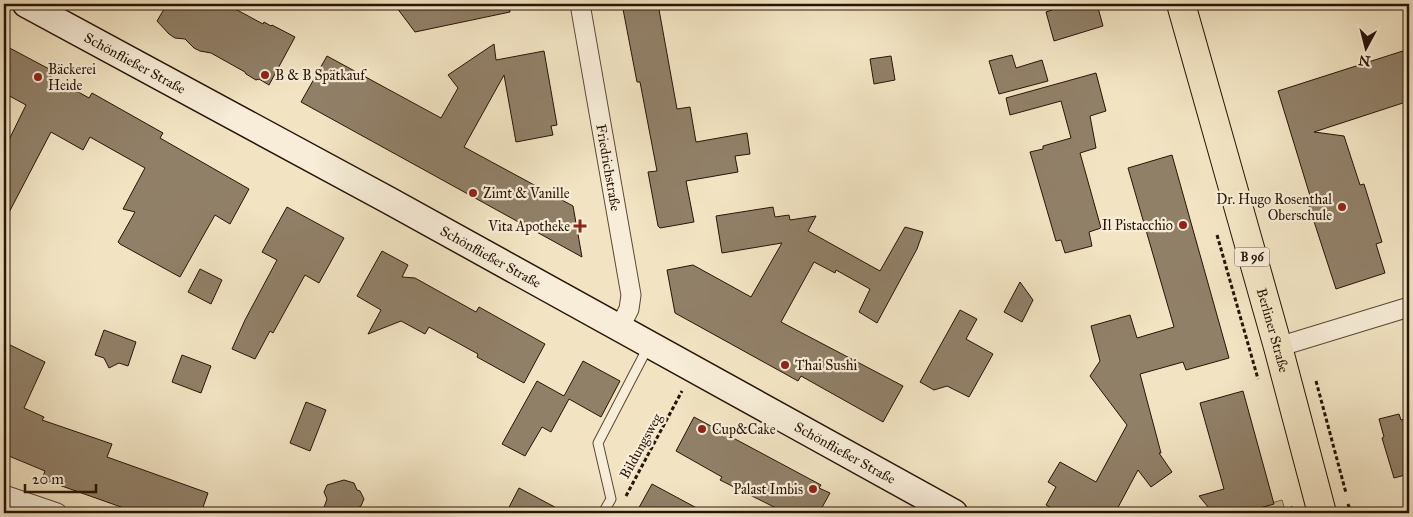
<svg xmlns="http://www.w3.org/2000/svg" width="1413" height="517" viewBox="0 0 1413 517" font-family="'IM FELL Great Primer',serif">
  <style>
    .green { fill: #d0c1a3; stroke: #7c6a54 }
    .building { fill: #918068; stroke: #281405 }
    .lines { fill: none; stroke-linecap: round; stroke-linejoin: round }
    .lane-casing { stroke: #5a4834; stroke-width: 11 }
    .street-casing { stroke: #5a4834; stroke-width: 21 }
    .secondary-casing { stroke: #281405; stroke-width: 29 }
    .primary-casing { stroke: #281405; stroke-width: 30 }
    .path { stroke: #281405; stroke-width: 3; stroke-dasharray: 4 2.5; stroke-linecap: butt }
    .lane { stroke: #f7edd8; stroke-width: 9 }
    .street { stroke: #f7edd8; stroke-width: 19 }
    .secondary { stroke: #f7edd8; stroke-width: 26 }
    .primary { stroke: #f2e4c3; stroke-width: 28 }
    .poi-dot { fill: #8f2418; stroke: #f7edd8; stroke-width: 2 }
    .labels { text-anchor: middle; dominant-baseline: central; stroke-width: 4.5; stroke-linejoin: round; paint-order: stroke }
    .shield { fill: #f7edd8; stroke: #654; stroke-width: 1 }
    .shield-label { font-size: 12px; font-weight: bold; fill: #281405 }
    .street-label { font-size: 14px; fill: #281405; stroke: #f7edd8 }
    .poi-label { font-size: 14px; fill: #281405; stroke: #f7edd8; text-anchor: start }
  </style>
  <rect width="100%" height="100%" fill="#f2e4c3"/>
  <filter id="stains"><feTurbulence type="fractalNoise" baseFrequency=".004" numOctaves="4"/><feColorMatrix values="0 0 0 0 .2 0 0 0 0 .09 0 0 0 0 .02 0 0 0 .5 -.17"/></filter>
  <radialGradient id="worn" r=".72"><stop offset=".6" stop-color="#630" stop-opacity="0"/><stop offset="1" stop-color="#630" stop-opacity=".3"/></radialGradient>
  <!-- green -->
  <polygon class="green" points="1282,500 1286,513 1236,513"/>
  <!-- building -->
  <g class="building">
    <polygon points="167,4 226,4 263,24 264,22 271,26 272,25 295,37 269,85 259,79 256,80 246,74 245,72 211,53 200,51 194,48 185,39 175,38 169,34 157,21"/>
    <polygon points="394,4 509,4 510,12 415,32"/>
    <polygon points="622,4 658,4 677,109 690,107 696,142 747,133 750,154 735,156 738,172 686,181 694,222 660,228 658,226 648,172 657,171 640,82 637,82"/>
    <polygon points="1051,4 1097,4 1103,26 1054,41 1046,12 1052,10"/>
    <polygon points="494,44 496,60 544,51 557,125 551,126 553,135 516,142 504,75 464,147 573,206 582,257 301,102 327,56 441,118 458,88 448,75"/>
    <polygon points="4,45 51,70 48,75 89,98 92,93 163,133 160,138 249,189 230,224 215,215 180,277 120,244 118,242 135,212 123,209 145,168 90,137 83,150 51,132 4,222 4,150 26,105 4,93"/>
    <polygon points="1409,49 1409,101 1314,132 1344,136 1360,185 1364,184 1382,242 1376,244 1385,273 1336,289 1307,200 1311,199 1278,91"/>
    <polygon points="1012,55 1016,68 1042,60 1048,81 999,94 989,61"/>
    <polygon points="891,56 895,80 874,84 870,59"/>
    <polygon points="1096,73 1106,111 1090,116 1096,148 1080,153 1101,228 1089,232 1092,246 1065,253 1061,240 1056,241 1030,152 1043,149 1043,146 1071,138 1061,101 1010,115 1006,98"/>
    <polygon points="1172,155 1229,358 1186,370 1183,362 1140,374 1161,453 1159,453 1172,472 1151,487 1138,470 1115,513 1061,513 1046,505 1056,487 1048,482 1060,462 1096,482 1127,425 1090,376 1100,361 1091,326 1130,315 1137,338 1174,327 1128,168"/>
    <polygon points="287,207 344,238 319,283 305,275 273,333 270,331 255,359 232,349 245,320 277,260 262,252"/>
    <polygon points="773,207 775,217 789,215 790,220 816,216 808,231 880,271 905,227 923,232 917,249 877,323 859,312 870,289 836,270 835,273 814,262 781,322 903,386 883,422 801,376 798,381 675,313 667,270 693,265 751,297 782,243 722,253 716,216"/>
    <polygon points="382,251 408,265 402,277 415,278 476,312 479,307 545,344 524,383 477,357 478,354 429,327 425,334 401,321 368,334 381,310 357,296"/>
    <polygon points="200,269 222,280 211,304 188,292"/>
    <polygon points="1020,282 1033,300 1022,322 1004,312"/>
    <polygon points="960,310 977,319 966,339 993,354 969,397 947,386 934,390 920,382"/>
    <polygon points="104,330 136,342 128,366 119,363 109,368 104,358 95,355"/>
    <polygon points="4,342 45,362 24,408 44,417 42,420 112,444 107,457 208,493 201,513 138,513 42,479 45,471 4,454"/>
    <polygon points="182,355 211,366 201,393 172,382"/>
    <polygon points="583,361 620,381 601,417 569,399 551,432 542,427 525,456 502,444 537,381 564,396"/>
    <polygon points="1243,391 1274,504 1242,513 1213,513 1199,496 1224,489 1200,403"/>
    <polygon points="306,402 326,410 310,451 290,443"/>
    <polygon points="1399,414 1401,420 1409,417 1409,474 1394,478 1382,438 1384,437 1379,419"/>
    <polygon points="694,417 821,485 819,488 830,493 819,513 786,513 720,480 722,477 676,451"/>
    <polygon points="344,480 354,483 357,490 360,491 364,499 361,506 354,510 353,513 322,513 327,499 324,492 327,485"/>
    <polygon points="652,484 706,513 636,513"/>
    <polygon points="519,488 566,513 506,513"/>
  </g>
  <g class="lines">
    <!-- lane casing -->
    <g class="lane-casing">
      <polyline id="lane" points="603,513 611,499 598,443 648,347"/>
    </g>
    <!-- street casing -->
    <g class="street-casing">
      <g id="street">
        <path id="s1" d="M 580,4 L 631,295 L 629,309 L 619,329"/>
        <polyline points="1278,347 1409,307"/>
        <polyline points="4,495 57,513"/>
      </g>
    </g>
    <!-- secondary casing -->
    <g class="secondary-casing">
      <g id="secondary">
        <path id="s2" d="M 26,4 L 390,201 L 954,513"/>
      </g>
    </g>
    <!-- primary casing -->
    <g class="primary-casing">
      <g id="primary">
        <path id="s3" d="M 1181,4 L 1278,347 L 1322,513"/>
      </g>
    </g>
    <!-- path -->
    <g class="path">
      <polyline points="1217,235 1258,379"/>
      <polyline points="1316,381 1346,493"/>
      <polyline points="626,496 682,391"/>
      <polyline points="1348,504 1351,513"/>
      <polyline points="1284,513 1293,507"/>
    </g>
    <!-- lane -->
    <use href="#lane" class="lane"/>
    <!-- street -->
    <use href="#street" class="street"/>
    <!-- secondary -->
    <use href="#secondary" class="secondary"/>
    <!-- primary -->
    <use href="#primary" class="primary"/>
  </g>
  <!-- markers -->
  <g class="poi-dot">
    <circle cx="265" cy="75" r="5"/>
    <circle cx="38" cy="77" r="5"/>
    <circle cx="473" cy="193" r="5"/>
    <circle cx="1342" cy="207" r="5"/>
    <circle cx="1183" cy="225" r="5"/>
    <path d="M577.5 218.5h5v5h5v5h-5v5h-5v-5h-5v-5h5z"/>
    <circle cx="785" cy="365" r="5"/>
    <circle cx="702" cy="429" r="5"/>
    <circle cx="813" cy="489" r="5"/>
  </g>
  <g class="labels">
    <!-- shield labels -->
    <rect class="shield" x="1234.5" y="247.5" width="35" height="19" rx="4"/>
    <g class="shield-label">
      <text x="1252" y="257">B 96</text>
    </g>
    <!-- street labels -->
    <g class="street-label">
      <text stroke="none"><textPath href="#s2" startOffset="124">Schönfließer Straße</textPath></text>
      <text stroke="none"><textPath href="#s1" startOffset="166">Friedrichstraße</textPath></text>
      <text stroke="none"><textPath href="#s2" startOffset="529">Schönfließer Straße</textPath></text>
      <text stroke="none"><textPath href="#s3" startOffset="339">Berliner Straße</textPath></text>
      <text transform="translate(641 446) rotate(-61)">Bildungsweg</text>
      <text stroke="none"><textPath href="#s2" startOffset="934">Schönfließer Straße</textPath></text>
    </g>
    <!-- poi labels -->
    <g class="poi-label">
      <text x="48" y="69">Bäckerei<tspan x="48" dy="16">Heide</tspan></text>
      <text x="275" y="75">B &amp; B Spätkauf</text>
      <text x="483" y="193">Zimt &amp; Vanille</text>
      <text x="1332" y="199" text-anchor="end">Dr. Hugo Rosenthal<tspan x="1332" dy="16">Oberschule</tspan></text>
      <text x="1173" y="225" text-anchor="end">Il Pistacchio</text>
      <text x="570" y="226" text-anchor="end">Vita Apotheke</text>
      <text x="795" y="365">Thai Sushi</text>
      <text x="712" y="429">Cup&amp;Cake</text>
      <text x="803" y="489" text-anchor="end">Palast Imbis</text>
    </g>
  </g>
  <!-- margin -->
  <rect width="1413" height="517" fill="none" stroke="#f2e4c3" stroke-width="20"/>
  <rect x="5" y="5" width="1403" height="507" fill="none" stroke="#281405" stroke-width="2.5"/>
  <rect x="10" y="10" width="1393" height="497" fill="none" stroke="#281405"/>
  <!-- north arrow -->
  <g transform="translate(1366 48) rotate(187)" stroke="#f7edd8" stroke-width="4" paint-order="stroke">
  <path d="M0-4L9 19L0 12L-9 19Z" fill="#281405"/>
  <text y="-8" font-size="14" font-weight="bold" text-anchor="middle" fill="#281405">N</text>
  </g>
  <!-- scale -->
  <path d="M25 484v8h71v-8" fill="none" stroke="#281405" stroke-width="2.5"/>
  <text x="32" y="484" font-size="15" fill="#281405" stroke="#f7edd8" stroke-width="4" paint-order="stroke">20 m</text>
  <rect width="100%" height="100%" filter="url(#stains)"/>
  <rect width="100%" height="100%" fill="url(#worn)"/>
</svg>
